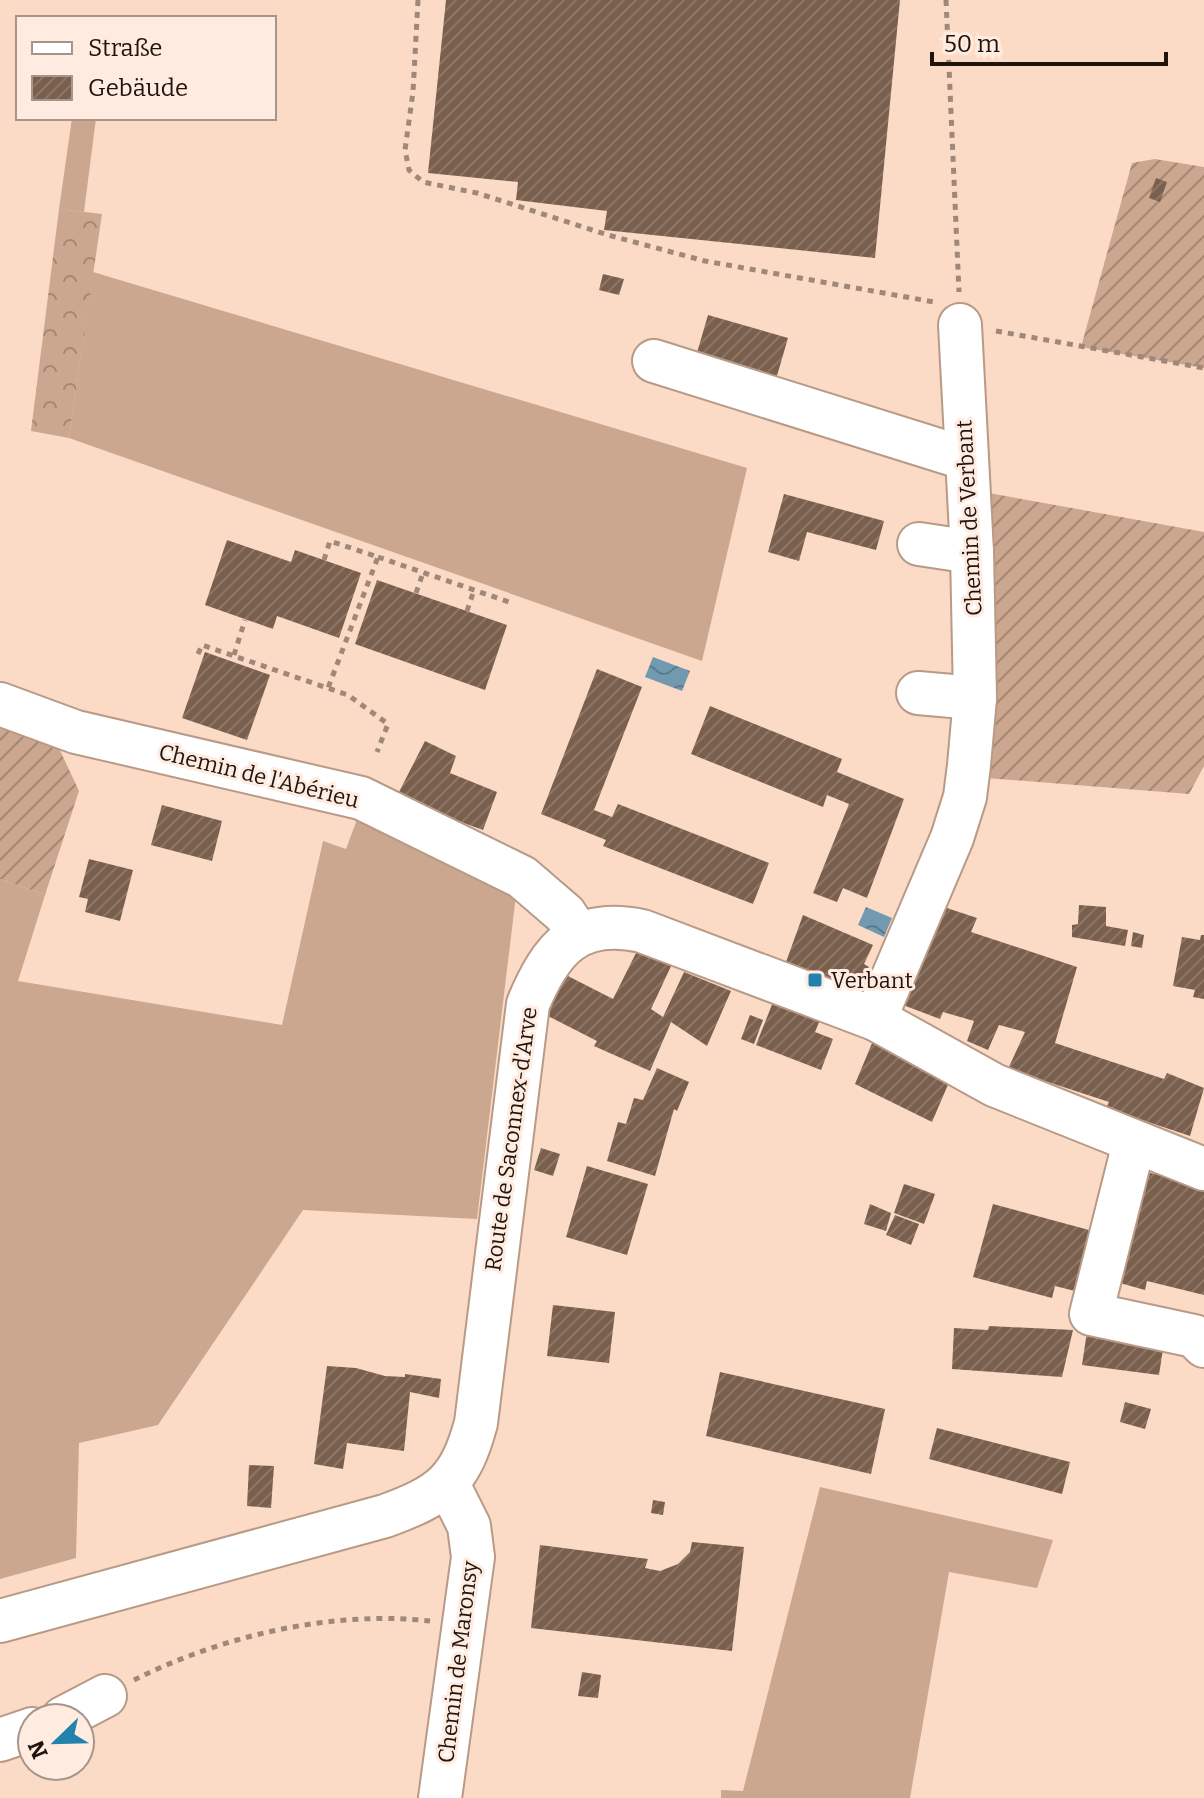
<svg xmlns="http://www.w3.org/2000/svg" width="1204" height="1798" viewBox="0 0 1204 1798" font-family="Bitter,serif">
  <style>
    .grass { fill: #cca78f }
    .forest { fill: url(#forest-crowns) }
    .garden { fill: url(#garden-furrows) }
    .water { fill: url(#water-waves) }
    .building { fill: url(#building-hatch) }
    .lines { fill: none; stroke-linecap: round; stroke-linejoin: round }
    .minor-casing { stroke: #b89a86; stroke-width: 46 }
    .path { stroke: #9f8879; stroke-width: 5; stroke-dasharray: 6 6; stroke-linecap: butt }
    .minor { stroke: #fff; stroke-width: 42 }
    .poi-dot { fill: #2182ad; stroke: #ffebdf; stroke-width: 3 }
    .labels { text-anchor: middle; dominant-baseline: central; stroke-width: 6; stroke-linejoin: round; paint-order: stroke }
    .street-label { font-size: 22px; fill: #20150e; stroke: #ffebdf }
    .poi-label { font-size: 22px; fill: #20150e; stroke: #ffebdf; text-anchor: start }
  </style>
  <defs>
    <pattern id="forest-crowns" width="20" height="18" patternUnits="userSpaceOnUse" patternTransform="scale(2)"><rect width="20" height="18" fill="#cca78f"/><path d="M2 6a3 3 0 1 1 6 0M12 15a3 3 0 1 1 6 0" fill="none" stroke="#a58773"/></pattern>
    <pattern id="garden-furrows" width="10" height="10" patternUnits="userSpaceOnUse" patternTransform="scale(2)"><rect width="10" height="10" fill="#cca78f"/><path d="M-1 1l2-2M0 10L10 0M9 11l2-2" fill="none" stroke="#a58773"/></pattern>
    <pattern id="water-waves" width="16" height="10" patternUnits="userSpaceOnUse" patternTransform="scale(2)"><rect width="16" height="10" fill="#7199b0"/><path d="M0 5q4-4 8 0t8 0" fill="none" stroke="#5c7c8e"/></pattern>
    <pattern id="building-hatch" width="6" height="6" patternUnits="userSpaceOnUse" patternTransform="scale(2)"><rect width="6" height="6" fill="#7b5f4d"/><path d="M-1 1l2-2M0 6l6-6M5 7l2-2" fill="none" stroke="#8b7668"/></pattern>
  </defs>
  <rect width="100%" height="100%" fill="#fbdbc6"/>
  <!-- grass -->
  <g class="grass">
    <polygon points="72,118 96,118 84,212 59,209"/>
    <polygon points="93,272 747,468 702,661 69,438"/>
    <polygon points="359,814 516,895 477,1219 303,1210 158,1425 79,1443 76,1558 0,1579 0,879 45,895 18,981 282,1025 323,841 346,849"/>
    <polygon points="820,1487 1053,1540 1037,1588 949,1572 910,1798 721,1798 721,1790 743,1791"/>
  </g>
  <!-- forest -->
  <polygon class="forest" points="59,209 102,214 69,438 31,431"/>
  <!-- garden -->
  <g class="garden">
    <polygon points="1155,159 1204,167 1204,368 1081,347 1132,163"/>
    <polygon points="978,491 1204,532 1204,766 1189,794 986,778"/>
    <polygon points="0,723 58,746 79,791 45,895 0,879"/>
  </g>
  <!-- water -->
  <g class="water">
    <polygon points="653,657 690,671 682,691 645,677"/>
    <polygon points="866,907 892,918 884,937 858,925"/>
  </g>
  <!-- building -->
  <g class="building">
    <polygon points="446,0 900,0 875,258 604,230 607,211 516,200 518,182 428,173"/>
    <polygon points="1156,178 1167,182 1160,202 1149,198"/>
    <polygon points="603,274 624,279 619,295 599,290"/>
    <polygon points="708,315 788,338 774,386 694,363"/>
    <polygon points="784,494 884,521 876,550 807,532 799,561 768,552"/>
    <polygon points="227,540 291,562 295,550 361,573 339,638 277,616 273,629 205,605"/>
    <polygon points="377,580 507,625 485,690 355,644"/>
    <polygon points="205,652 270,675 247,740 182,718"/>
    <polygon points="597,669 642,687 594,810 612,817 618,804 769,863 753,904 603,846 606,840 541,814"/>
    <polygon points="710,706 842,759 837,772 904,799 867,898 843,888 837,902 813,893 849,804 827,795 823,807 691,754"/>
    <polygon points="425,741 456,756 450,773 497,792 483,830 439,814 399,792"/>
    <polygon points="162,805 222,821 212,861 151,845"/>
    <polygon points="89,859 133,870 120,921 85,912 88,899 79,897"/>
    <polygon points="938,905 977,918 971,932 1077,967 1055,1043 1164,1079 1167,1073 1204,1088 1190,1136 1106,1108 1109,1102 1008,1069 1025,1032 999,1025 988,1050 967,1041 974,1021 943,1012 940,1019 903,1005"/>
    <polygon points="1079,905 1106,907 1106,926 1128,930 1125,946 1072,937 1072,925 1078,924"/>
    <polygon points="803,915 873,945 864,964 869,967 858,994 786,962"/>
    <polygon points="1133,932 1144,935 1142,948 1131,946"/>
    <polygon points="1201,935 1204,935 1204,999 1193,997 1195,990 1173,986 1182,937 1200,940"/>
    <polygon points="638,949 672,964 651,1009 663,1017 684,972 731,991 707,1046 671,1022 650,1071 594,1046 597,1041 546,1015 566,975 613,999"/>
    <polygon points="773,1002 820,1020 815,1032 833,1039 821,1070 756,1045"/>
    <polygon points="750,1015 763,1020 754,1044 741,1039"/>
    <polygon points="875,1036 919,1055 915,1066 936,1075 953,1073 932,1122 855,1084"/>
    <polygon points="657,1068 689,1082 677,1111 674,1109 655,1176 607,1161 618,1122 626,1124 634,1098 643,1100"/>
    <polygon points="541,1148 560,1154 553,1176 534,1170"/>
    <polygon points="587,1166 648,1184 627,1255 566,1237"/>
    <polygon points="1137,1170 1204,1185 1204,1295 1147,1281 1145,1290 1109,1280"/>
    <polygon points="904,1184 935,1194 924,1224 894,1213"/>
    <polygon points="870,1204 891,1213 886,1231 864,1224"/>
    <polygon points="993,1204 1100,1233 1083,1293 1055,1286 1052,1298 973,1277"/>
    <polygon points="895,1215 919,1224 911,1245 886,1235"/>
    <polygon points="553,1305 615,1312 609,1363 547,1356"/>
    <polygon points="1088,1325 1165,1336 1159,1375 1082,1365"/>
    <polygon points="989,1326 1073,1330 1062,1377 952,1369 954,1328 988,1330"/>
    <polygon points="327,1366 356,1368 385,1376 405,1377 405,1374 441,1379 439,1398 410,1392 404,1451 347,1443 343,1469 314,1464"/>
    <polygon points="720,1372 885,1409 871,1474 706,1436"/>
    <polygon points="1125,1402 1151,1409 1145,1429 1120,1422"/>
    <polygon points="937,1428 1070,1462 1062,1494 929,1459"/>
    <polygon points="249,1465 274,1466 271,1508 247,1506"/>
    <polygon points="653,1500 665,1502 663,1515 651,1513"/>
    <polygon points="692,1542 744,1547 732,1651 531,1628 540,1545 648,1559 645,1568 660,1571 678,1564 690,1552"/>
    <polygon points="582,1672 601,1675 598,1698 578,1696"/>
  </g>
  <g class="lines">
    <!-- minor casing -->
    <g class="minor-casing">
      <g id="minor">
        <polyline points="654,361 967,459"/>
        <polyline points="919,544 972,552"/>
        <polyline points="918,693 975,698"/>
        <polyline points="0,704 76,732 361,798 522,877 565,914 579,935"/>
        <polyline points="875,1019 952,838 965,797 969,765 975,698 972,552 960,325"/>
        <polyline points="1134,1143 1091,1314 1194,1336 1204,1346"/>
        <path d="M 0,1621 L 385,1516 C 442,1495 460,1482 476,1423 L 528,1004 C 551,949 576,917 642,931 L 875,1019 L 994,1085 L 1204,1169"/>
        <polyline points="63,1718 105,1696"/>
        <polyline points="0,1740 32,1729"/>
        <polyline points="440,1798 473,1557 469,1526 448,1484"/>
      </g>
    </g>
    <!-- path -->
    <g class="path">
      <polyline points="418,0 413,92 405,150 409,170 423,182 477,193 608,235 705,261 934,302"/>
      <polyline points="946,0 959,292"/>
      <polyline points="996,331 1204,368"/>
      <polyline points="378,557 512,603"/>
      <polyline points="324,560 330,541 378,557 328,688"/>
      <polyline points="416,593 423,573"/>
      <polyline points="467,611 474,590"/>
      <polyline points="198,654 202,645 348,695 388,724 377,752"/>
      <polyline points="234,655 245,620"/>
      <path d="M 134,1680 C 222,1636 331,1610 430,1621"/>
    </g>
    <!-- minor -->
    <use href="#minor" class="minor"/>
  </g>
  <!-- markers -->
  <rect class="poi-dot" x="807" y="972" width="16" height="16" rx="4"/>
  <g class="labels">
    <!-- street labels -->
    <g class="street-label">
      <text transform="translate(969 518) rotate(-93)">Chemin de Verbant</text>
      <text transform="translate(259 776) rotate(14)">Chemin de l'Abérieu</text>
      <text transform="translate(511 1139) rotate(-82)">Route de Saconnex-d'Arve</text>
      <text transform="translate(458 1662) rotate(-83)">Chemin de Maronsy</text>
    </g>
    <!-- poi labels -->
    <g class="poi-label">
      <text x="831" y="980">Verbant</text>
    </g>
  </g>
  <!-- legend -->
  <rect x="16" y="16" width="260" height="104" fill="#ffebdf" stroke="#a6958b" stroke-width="2"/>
  <rect x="32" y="42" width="40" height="12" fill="#ffffff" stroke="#a6958b" stroke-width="2"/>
  <text x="88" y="56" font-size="24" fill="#20150e">Straße</text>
  <rect x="32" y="76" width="40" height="24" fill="url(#building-hatch)" stroke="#a6958b" stroke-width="2"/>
  <text x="88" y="96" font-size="24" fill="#20150e">Gebäude</text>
  <!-- north arrow -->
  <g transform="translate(56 1742) rotate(247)"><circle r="38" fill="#ffebdf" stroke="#a6958b" stroke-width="2"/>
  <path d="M0-6L14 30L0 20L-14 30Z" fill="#2182ad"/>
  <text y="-12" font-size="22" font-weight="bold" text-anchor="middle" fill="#20150e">N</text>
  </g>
  <!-- scale -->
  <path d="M932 52v12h234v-12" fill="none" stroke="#20150e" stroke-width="4"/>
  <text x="944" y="52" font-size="24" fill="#20150e" stroke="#ffebdf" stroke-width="6" paint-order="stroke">50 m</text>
</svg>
